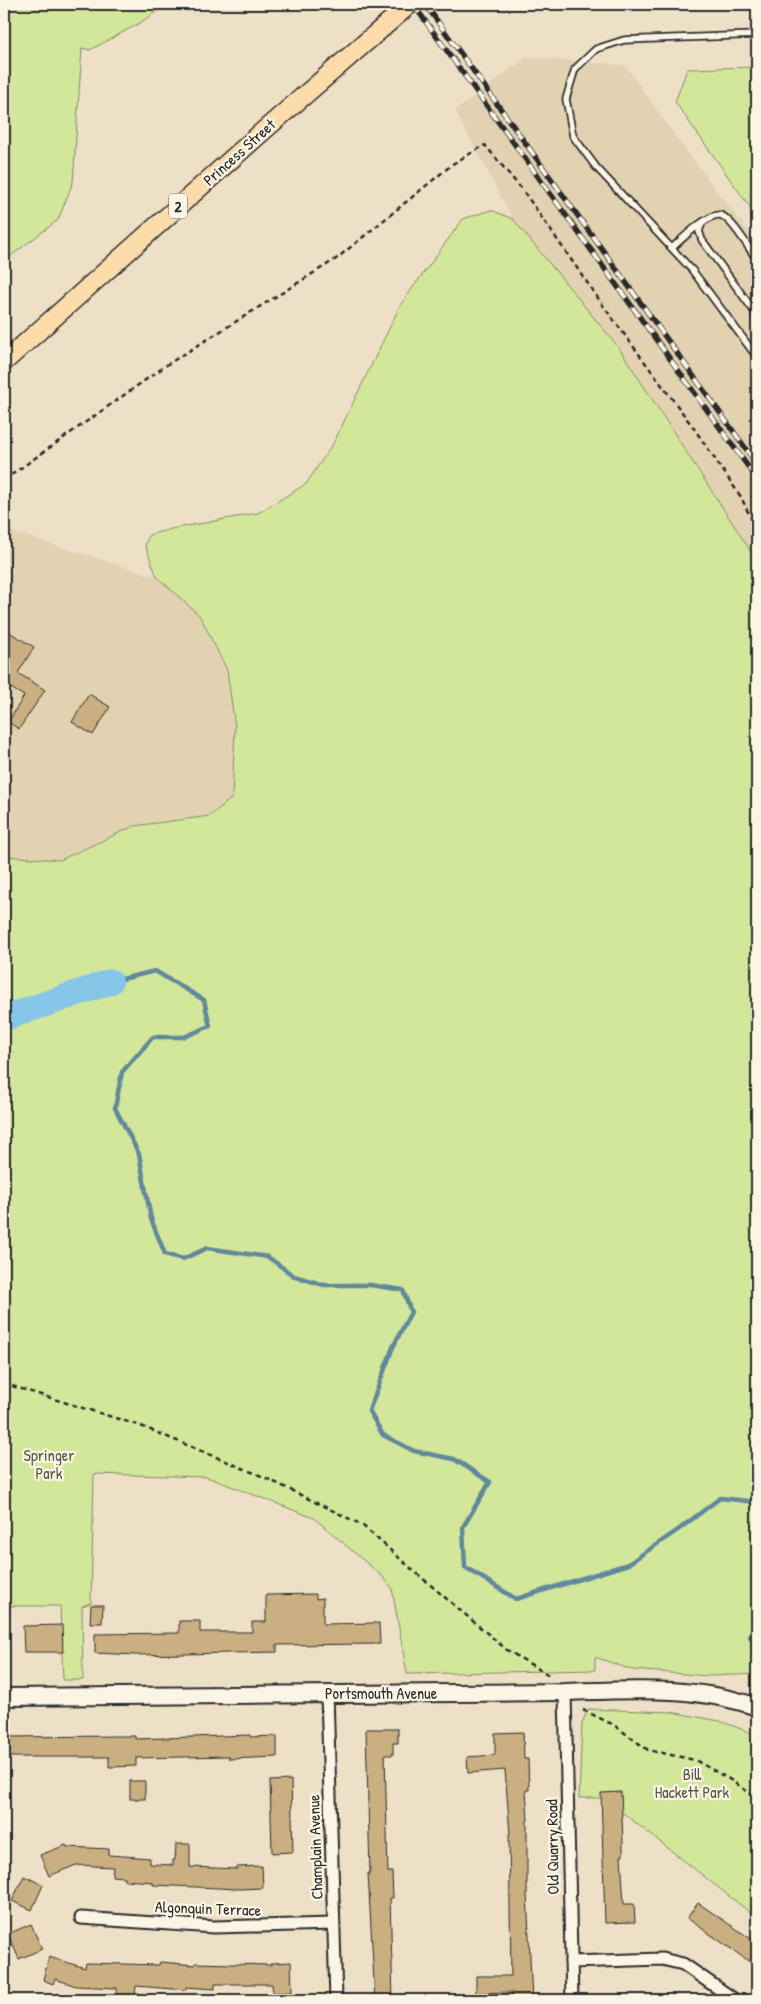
<svg xmlns="http://www.w3.org/2000/svg" width="761" height="2004" viewBox="0 0 761 2004" font-family="'Patrick Hand',sans-serif">
  <style>
    .built { fill: #e2d2b2 }
    .green { fill: #d3e79b; stroke: #7f8963 }
    .lines { fill: none; stroke-linecap: round; stroke-linejoin: round }
    .stream { stroke: #62889c; stroke-width: 4.5 }
    .river { stroke: #86c6e7; stroke-width: 26 }
    .building { fill: #cab081; stroke: #2b2b2b }
    .lane-casing { stroke: #2b2b2b; stroke-width: 9 }
    .street-casing { stroke: #2b2b2b; stroke-width: 15 }
    .secondary-casing { stroke: #2b2b2b; stroke-width: 20 }
    .primary-casing { stroke: #2b2b2b; stroke-width: 21 }
    .path { stroke: #2b2b2b; stroke-width: 2.5; stroke-dasharray: 5 4; stroke-linecap: butt }
    .lane { stroke: #fcf5e5; stroke-width: 5.5 }
    .street { stroke: #fcf5e5; stroke-width: 11 }
    .secondary { stroke: #fcf5e5; stroke-width: 16 }
    .primary { stroke: #fddcac; stroke-width: 18 }
    .rail-casing { stroke: #2b2b2b; stroke-width: 5.5 }
    .rail { stroke: #fcf5e5; stroke-width: 4; stroke-dasharray: 11; stroke-linecap: butt }
    .labels { text-anchor: middle; dominant-baseline: central; stroke-width: 4.5; stroke-linejoin: round; paint-order: stroke }
    .shield { fill: #fcf5e5; stroke: #6a6863; stroke-width: 1 }
    .shield-label { font-size: 15px; font-weight: bold; fill: #2b2b2b }
    .street-label { font-size: 16px; fill: #2b2b2b; stroke: #fcf5e5 }
    .park-label { font-size: 16px; fill: #555a47; stroke: #fcf5e5 }
  </style>
  <rect width="100%" height="100%" fill="#ede0c7"/>
  <filter id="ink" filterUnits="userSpaceOnUse"><feTurbulence type="fractalNoise" baseFrequency=".02" numOctaves="2"/><feDisplacementMap in="SourceGraphic" scale="10" xChannelSelector="R" yChannelSelector="G"/><feConvolveMatrix kernelMatrix="1 2 1 2 8 2 1 2 1" color-interpolation-filters="sRGB"/></filter>
  <g filter="url(#ink)">
    <!-- built -->
    <g class="built">
      <polygon points="527,57 625,65 684,148 757,243 757,561 619,348 513,219 455,111"/>
      <polygon points="4,529 157,577 200,616 227,670 235,727 232,798 210,816 134,826 60,860 4,856"/>
    </g>
    <!-- green -->
    <g class="green">
      <polygon points="4,4 167,4 140,23 90,50 82,48 73,182 58,220 4,261"/>
      <polygon points="757,67 757,217 675,102 687,69"/>
      <polygon points="491,210 513,219 619,348 757,561 757,1674 709,1676 632,1670 595,1657 595,1670 407,1674 392,1588 383,1577 314,1518 207,1477 94,1474 91,1603 82,1606 83,1680 63,1680 60,1606 4,1606 4,856 60,860 134,826 210,816 232,798 235,727 227,670 200,616 157,577 145,545 149,535 171,529 258,513 306,484 334,442 401,304 463,219"/>
      <polygon points="588,1709 671,1712 720,1721 757,1735 757,1918 604,1798 579,1798 582,1723"/>
    </g>
    <g class="lines">
      <!-- stream -->
      <g class="stream">
        <polyline points="110,982 155,971 204,1000 210,1026 184,1037 153,1037 122,1072 115,1108 139,1154 151,1219 165,1254 183,1259 207,1248 268,1257 294,1276 324,1285 370,1285 403,1290 411,1312 393,1347 369,1411 383,1435 414,1451 454,1459 490,1482 463,1527 465,1567 516,1599 628,1564 678,1530 720,1498 757,1502"/>
        <polyline points="757,1615 750,1637 757,1642"/>
      </g>
      <!-- river -->
      <polyline class="river" points="4,1018 110,982"/>
    </g>
    <!-- building -->
    <g class="building">
      <polygon points="4,629 34,647 18,673 45,690 19,729 8,722 24,696 4,684"/>
      <polygon points="89,694 110,707 93,735 72,722"/>
      <polygon points="316,1594 316,1599 323,1598 323,1624 379,1623 380,1644 277,1645 277,1652 136,1655 95,1653 95,1634 179,1633 179,1621 200,1621 200,1632 252,1632 252,1622 266,1622 266,1595"/>
      <polygon points="91,1605 103,1605 102,1623 90,1623"/>
      <polygon points="62,1625 63,1652 24,1652 23,1626"/>
      <polygon points="366,1729 398,1729 398,1743 393,1743 393,1755 385,1755 388,1872 392,1872 393,1898 390,1898 393,2000 375,2000 368,1873 370,1873"/>
      <polygon points="523,1732 524,1759 528,1759 529,1790 526,1790 528,1820 527,1820 527,1894 532,2000 512,2000 512,1992 476,1993 476,1976 511,1976 509,1834 510,1834 505,1770 468,1773 467,1757 495,1755 495,1733"/>
      <polygon points="250,1735 250,1737 277,1736 277,1757 229,1759 229,1756 136,1758 136,1766 109,1767 109,1757 4,1757 4,1737 123,1736 135,1736 135,1739"/>
      <polygon points="291,1780 293,1852 272,1853 270,1781"/>
      <rect x="130" y="1781" width="15" height="18"/>
      <polygon points="621,1792 623,1844 623,1856 621,1856 624,1904 634,1904 635,1922 605,1923 601,1793"/>
      <polygon points="176,1844 190,1844 190,1867 237,1869 237,1867 262,1866 263,1888 239,1889 153,1885 153,1882 124,1880 124,1877 112,1876 113,1867 76,1865 49,1876 40,1855 66,1845 67,1847 109,1849 109,1855 150,1858 150,1864 173,1865 173,1860 175,1860"/>
      <polygon points="24,1876 43,1885 32,1910 12,1901"/>
      <polygon points="698,1903 757,1943 757,1967 687,1918"/>
      <polygon points="31,1924 42,1949 19,1959 8,1934"/>
      <polygon points="49,1957 85,1968 86,1963 159,1965 160,1962 195,1965 195,1963 271,1965 271,1963 291,1962 292,1992 273,1993 272,1984 215,1984 215,1989 186,1987 186,1990 136,1986 135,1996 117,1995 117,1988 76,1986 55,1979 53,1984 43,1980"/>
    </g>
    <g class="lines">
      <!-- lane casing -->
      <g class="lane-casing">
        <g id="lane">
          <polyline points="757,35 624,40 596,49 575,69 566,99 573,136 596,167 692,270 757,357"/>
          <polyline points="702,223 699,231 702,240 757,315"/>
          <path d="M 672,248 C 681,240 708,213 720,215 C 731,217 750,250 757,260"/>
        </g>
      </g>
      <!-- street casing -->
      <g class="street-casing">
        <g id="street">
          <polyline points="565,1692 572,2000"/>
          <polyline points="327,1694 336,2000"/>
          <polyline points="81,1918 214,1927 333,1924"/>
          <polyline points="571,1962 662,1959 683,1964 735,2000"/>
        </g>
      </g>
      <!-- secondary casing -->
      <g class="secondary-casing">
        <path id="secondary" d="M 4,1697 L 565,1692 C 629,1690 695,1685 757,1707"/>
      </g>
      <!-- primary casing -->
      <g class="primary-casing">
        <polyline id="primary" points="4,362 262,132 410,4"/>
      </g>
      <!-- path -->
      <g class="path">
        <polyline points="4,480 168,364 336,259 454,163 485,145 524,192 607,311 693,427 741,497 757,531"/>
        <polyline points="4,1382 12,1386 141,1426 264,1477 362,1525 414,1571 507,1650 550,1676"/>
        <polyline points="583,1710 614,1725 648,1750 695,1760 729,1779 757,1798"/>
      </g>
      <!-- lane -->
      <use href="#lane" class="lane"/>
      <!-- street -->
      <use href="#street" class="street"/>
      <!-- secondary -->
      <use href="#secondary" class="secondary"/>
      <!-- primary -->
      <use href="#primary" class="primary"/>
      <!-- rail casing -->
      <g class="rail-casing">
        <g id="rail">
          <polyline points="413,4 757,479"/>
          <polyline points="425,4 757,464"/>
        </g>
      </g>
      <!-- rail -->
      <use href="#rail" class="rail"/>
    </g>
  </g>
  <g class="labels">
    <!-- shield labels -->
    <rect class="shield" x="169" y="193.5" width="18" height="25" rx="4"/>
    <g class="shield-label">
      <text x="178" y="206">2</text>
    </g>
    <!-- street labels -->
    <g class="street-label">
      <text transform="translate(239 152) rotate(-42)">Princess Street</text>
      <text x="381" y="1693">Portsmouth Avenue</text>
      <text transform="translate(315 1847) rotate(-92)">Champlain Avenue</text>
      <text transform="translate(552 1847) rotate(-91)">Old Quarry Road</text>
      <text transform="translate(208 1908) rotate(2)">Algonquin Terrace</text>
    </g>
    <!-- park labels -->
    <g class="park-label">
      <text x="49" y="1455">Springer<tspan x="49" dy="18">Park</tspan></text>
      <text x="692" y="1774">Bill<tspan x="692" dy="18">Hackett Park</tspan></text>
    </g>
  </g>
  <!-- margin -->
  <rect width="761" height="2004" fill="none" stroke="#fcf5e5" stroke-width="20"/>
  <rect x="10" y="10" width="741" height="1984" fill="none" stroke="#2b2b2b" stroke-width="2" filter="url(#ink)"/>
</svg>
